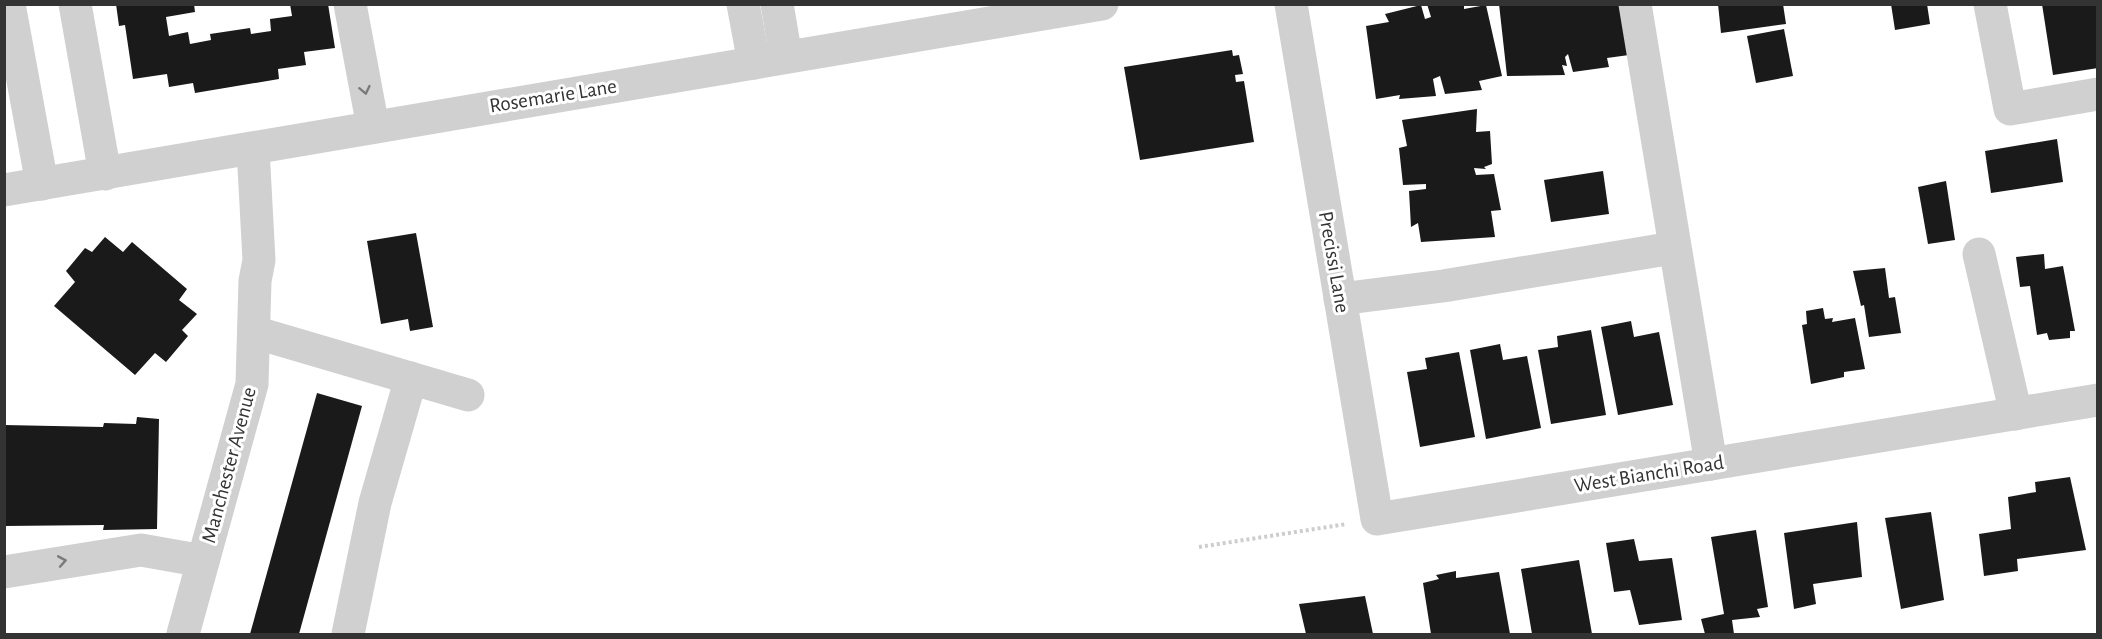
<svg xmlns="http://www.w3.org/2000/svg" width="2102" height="639" viewBox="0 0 2102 639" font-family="'Alegreya Sans',sans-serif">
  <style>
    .building { fill: #1a1a1a }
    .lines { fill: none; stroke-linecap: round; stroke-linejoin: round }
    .path { stroke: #cdcdcd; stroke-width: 4; stroke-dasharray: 3 3; stroke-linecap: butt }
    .minor { stroke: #d0d0d0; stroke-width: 33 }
    .oneway { stroke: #7a7a7a }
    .labels { text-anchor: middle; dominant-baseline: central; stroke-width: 6; stroke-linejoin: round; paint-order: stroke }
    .street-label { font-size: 21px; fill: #333; stroke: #fff }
  </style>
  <rect width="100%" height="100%" fill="#fff"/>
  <!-- building -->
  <g class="building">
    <polygon points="116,4 194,4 195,12 166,17 169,36 188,32 190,44 211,40 210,34 250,28 251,34 271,31 270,19 292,16 290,4 328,4 335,48 304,52 306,65 278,69 279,79 195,93 193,83 169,87 167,74 133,79 125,25 119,26"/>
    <polygon points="1427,4 1464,4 1464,9 1486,5 1502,76 1479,81 1482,90 1445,94 1440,76 1433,79 1436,96 1399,99 1400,95 1376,99 1366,26 1389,22 1385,14 1421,5 1425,19 1431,17"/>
    <polygon points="1499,4 1619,4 1629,55 1607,58 1609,67 1573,72 1568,54 1565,57 1567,66 1562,65 1565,75 1507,76"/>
    <polygon points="1718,4 1783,4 1786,24 1721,33"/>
    <polygon points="1891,4 1927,4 1930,24 1895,30"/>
    <polygon points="2042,4 2098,4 2098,68 2053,75"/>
    <polygon points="1784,29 1793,76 1756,83 1747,36"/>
    <polygon points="1232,50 1233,56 1239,55 1243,74 1235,75 1236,82 1244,81 1254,142 1140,160 1124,67"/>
    <polygon points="1477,109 1476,132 1490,131 1492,164 1484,167 1486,169 1474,168 1476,175 1494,174 1501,210 1491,211 1495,237 1421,242 1418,223 1411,227 1409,191 1426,189 1426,184 1403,185 1399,148 1407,146 1402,120"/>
    <polygon points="2057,139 2063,182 1991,193 1985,151"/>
    <polygon points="1603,171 1609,214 1551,222 1544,180"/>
    <polygon points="1946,181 1955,240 1928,244 1918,187"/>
    <polygon points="416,233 433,327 410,331 408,319 381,324 367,241"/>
    <polygon points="105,237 123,252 132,242 187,289 179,300 197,314 182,330 188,336 166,362 155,353 135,375 54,306 75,282 66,271 85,248 92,252"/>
    <polygon points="2044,254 2045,269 2063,266 2075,331 2070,331 2070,338 2049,340 2047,333 2037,335 2030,286 2020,287 2016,257"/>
    <polygon points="1885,268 1889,298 1895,297 1901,333 1869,337 1864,305 1861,306 1853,271"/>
    <polygon points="1823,308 1825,319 1833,318 1832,322 1855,318 1865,369 1844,372 1844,377 1811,384 1802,325 1807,324 1806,311"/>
    <polygon points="1631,321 1634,337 1659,332 1673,405 1618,415 1601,327"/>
    <polygon points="1591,330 1606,415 1551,424 1538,350 1558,347 1557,336"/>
    <polygon points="1500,344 1503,360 1527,356 1541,428 1486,439 1470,350"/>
    <polygon points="1459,352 1475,437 1420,447 1407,372 1427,369 1425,358"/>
    <polygon points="317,393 362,406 299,634 250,634"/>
    <polygon points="137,417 159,419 157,529 103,530 104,525 4,526 4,425 103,427 104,423 136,424"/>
    <polygon points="2070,477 2086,550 2017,559 2018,571 1984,576 1979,534 2011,529 2008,497 2036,492 2035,482"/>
    <polygon points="1931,512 1944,600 1901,609 1885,518"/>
    <polygon points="1857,522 1862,577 1813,584 1816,604 1794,609 1784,533"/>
    <polygon points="1756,530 1768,607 1757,609 1760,617 1732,620 1734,634 1705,634 1701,619 1724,614 1711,537"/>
    <polygon points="1634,539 1639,561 1672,558 1682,620 1639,625 1630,590 1614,592 1606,543"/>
    <polygon points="1579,560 1592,634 1532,634 1521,569"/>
    <polygon points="1456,571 1456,578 1499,572 1510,634 1431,634 1423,583 1439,579 1436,575"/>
    <polygon points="1365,596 1373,634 1306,634 1299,604"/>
  </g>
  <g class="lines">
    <!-- path -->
    <polyline class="path" points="1199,547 1347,524"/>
    <!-- minor -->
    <g class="minor">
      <polyline points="9,4 42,184"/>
      <polyline points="75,4 105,174"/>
      <polyline points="350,4 373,127"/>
      <polyline points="743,4 754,63"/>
      <polyline points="777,4 786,57"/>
      <polyline points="1291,4 1377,519 2098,400"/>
      <polyline points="1635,4 1711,464"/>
      <polyline points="1990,4 2010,109 2098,94"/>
      <polyline points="4,190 1102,4"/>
      <polyline points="1979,254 2016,414"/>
      <polyline points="1340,299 1443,286 1673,248"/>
      <polyline points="254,332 468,395"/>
      <polyline points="4,572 141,550 203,561"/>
      <polyline points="183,634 252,384 255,281 259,260 253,149"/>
      <polyline points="348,634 375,503 411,378"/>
    </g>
  </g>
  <!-- one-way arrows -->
  <defs><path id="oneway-chevron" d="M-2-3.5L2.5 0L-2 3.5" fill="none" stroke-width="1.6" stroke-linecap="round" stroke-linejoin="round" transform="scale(1.5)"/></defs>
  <g class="oneway">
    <use href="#oneway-chevron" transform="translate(365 90) rotate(78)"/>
    <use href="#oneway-chevron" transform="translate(62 561) rotate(-10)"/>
  </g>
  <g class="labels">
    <!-- street labels -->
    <g class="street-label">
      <text transform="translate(553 96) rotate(-9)">Rosemarie Lane</text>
      <text transform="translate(1334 262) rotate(80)">Precissi Lane</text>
      <text transform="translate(229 465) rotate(-75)">Manchester Avenue</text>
      <text transform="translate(1649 474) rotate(-9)">West Bianchi Road</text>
    </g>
  </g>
  <!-- border -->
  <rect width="2102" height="639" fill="none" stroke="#333333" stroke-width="12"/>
</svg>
